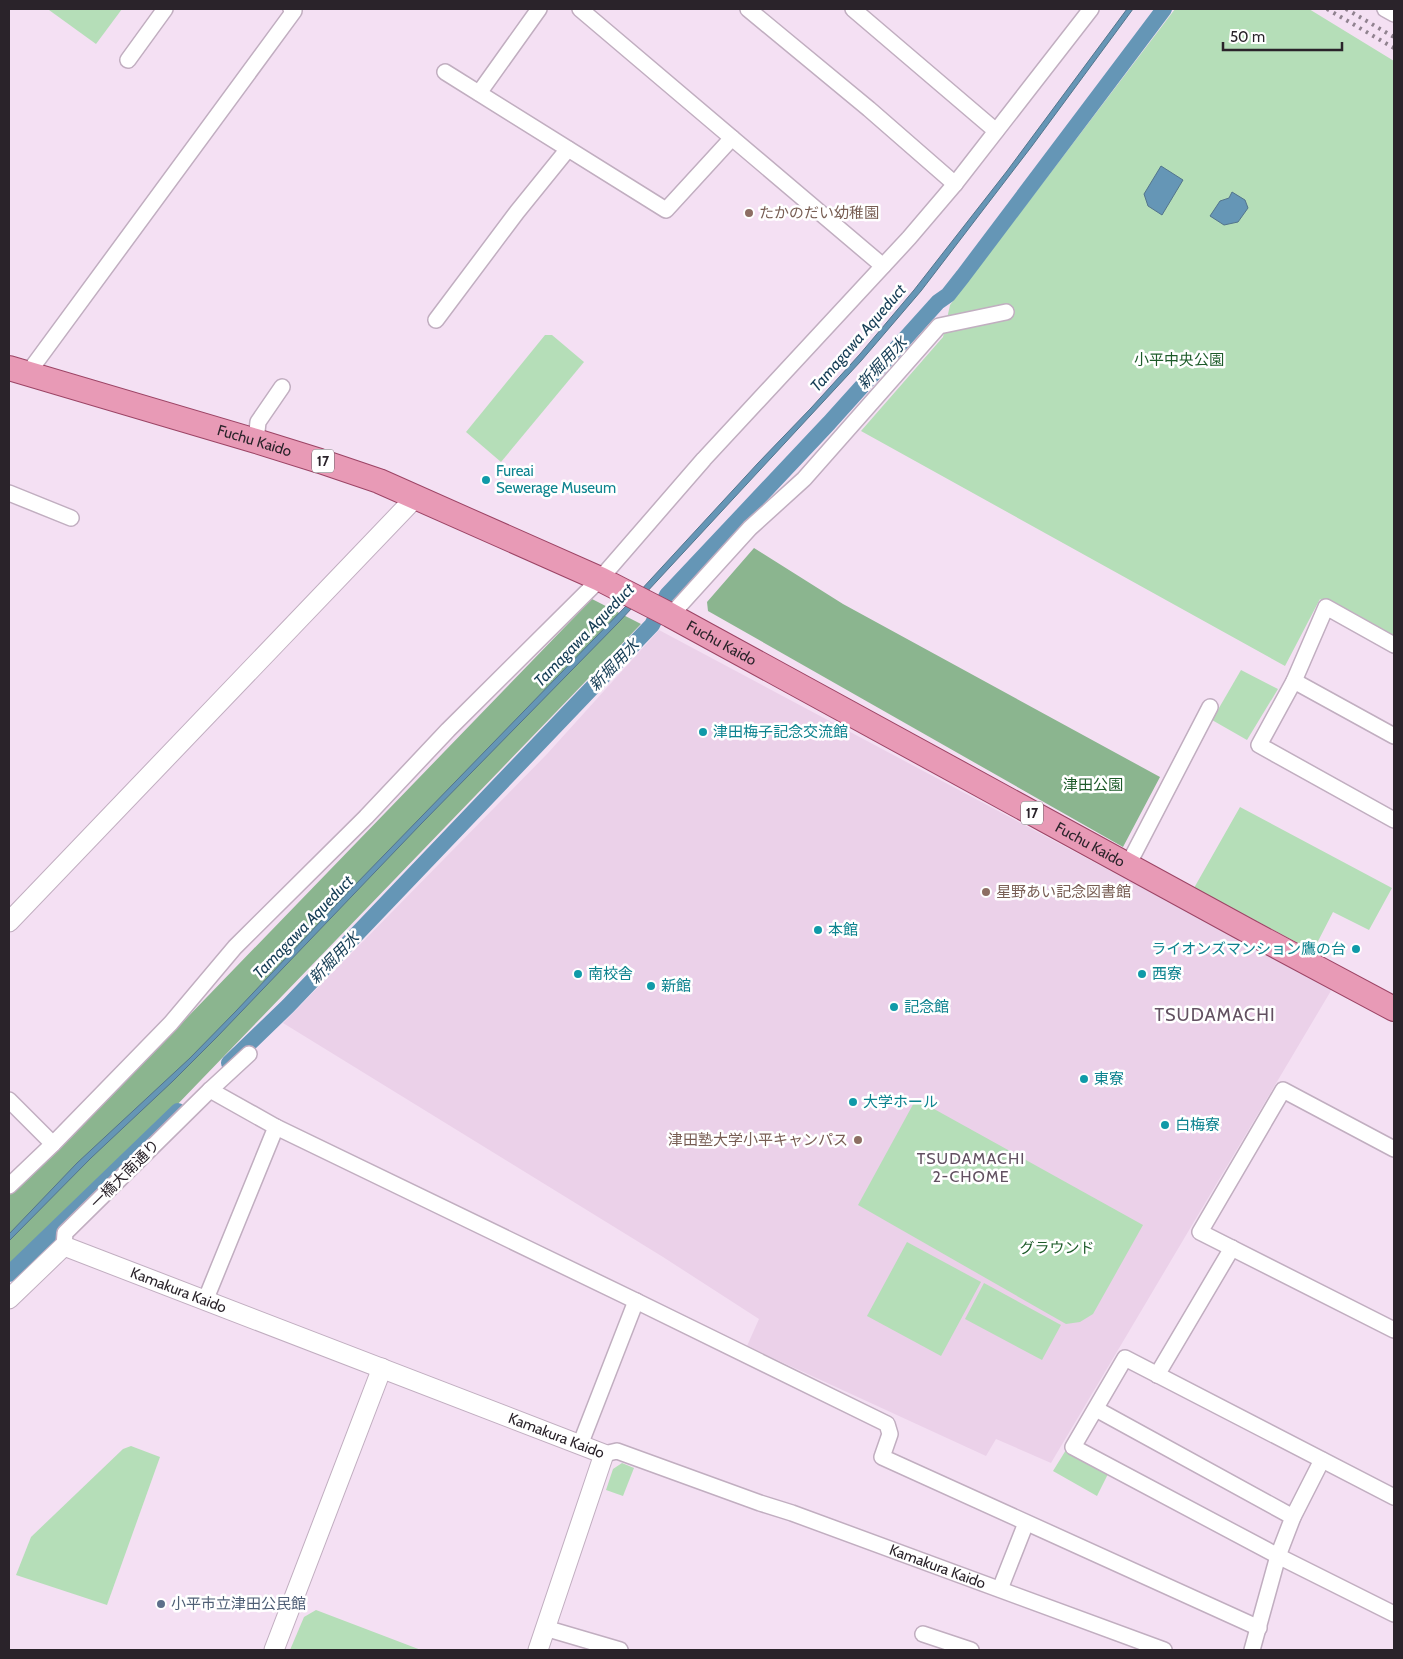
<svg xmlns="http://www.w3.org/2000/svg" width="1403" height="1659" viewBox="0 0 1403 1659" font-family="Cabin,'Noto Sans JP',sans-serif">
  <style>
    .built { fill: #ebd1e9 }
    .green { fill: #b5deb8 }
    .forest { fill: #8bb58f }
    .water { fill: #6596b6; stroke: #53748c }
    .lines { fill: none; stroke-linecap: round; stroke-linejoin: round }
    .canal { stroke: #6596b6; stroke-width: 16 }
    .minor-casing { stroke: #c1aec0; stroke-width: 18 }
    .tertiary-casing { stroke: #c1aec0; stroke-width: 21 }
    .primary-casing { stroke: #9c4465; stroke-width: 26 }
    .minor { stroke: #fff; stroke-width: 15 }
    .tertiary { stroke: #fff; stroke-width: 19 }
    .primary { stroke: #e89ab6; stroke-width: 24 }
    .rail { stroke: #90828f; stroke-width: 4; stroke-dasharray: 2.5 5; stroke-linecap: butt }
    .education-dot { fill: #8d6e63; stroke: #fff; stroke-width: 2 }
    .culture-dot { fill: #0f9aa8; stroke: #fff; stroke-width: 2 }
    .service-dot { fill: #5c6f8a; stroke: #fff; stroke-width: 2 }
    .labels { text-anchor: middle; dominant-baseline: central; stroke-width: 5; stroke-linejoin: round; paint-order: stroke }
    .shield { fill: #fff; stroke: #6a656a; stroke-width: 1 }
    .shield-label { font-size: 14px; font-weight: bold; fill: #2a232a }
    .education-label { font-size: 15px; fill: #785e54; stroke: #fff; text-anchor: start }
    .park-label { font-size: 15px; fill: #1d5b29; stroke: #fff }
    .street-label { font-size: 15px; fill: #2a232a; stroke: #fff }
    .culture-label { font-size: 15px; fill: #0d838f; stroke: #fff; text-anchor: start }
    .service-label { font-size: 15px; fill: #4e5e75; stroke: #fff; text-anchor: start }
    .water-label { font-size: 16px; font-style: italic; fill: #153d55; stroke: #fff }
    .neighbourhood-label { font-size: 16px; letter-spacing: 1px; fill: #625161; stroke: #fff }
    .quarter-label { font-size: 18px; letter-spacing: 1px; fill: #625161; stroke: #fff }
  </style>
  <rect width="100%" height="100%" fill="#f4e0f3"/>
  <!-- built -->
  <polygon class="built" points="659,630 1332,989 1051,1463 996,1439 986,1456 747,1346 759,1319 663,1257 283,1023 547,754"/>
  <!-- green -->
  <g class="green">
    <polygon points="50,9 122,9 96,44 49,10"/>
    <polygon points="1175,9 1309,9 1394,61 1394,639 1320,599 1285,666 861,431 943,337 950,305"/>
    <polygon points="545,335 552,335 584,362 501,462 466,432"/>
    <polygon points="1241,670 1278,689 1247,740 1212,720"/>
    <polygon points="1240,807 1392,888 1369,930 1333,912 1313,951 1194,888"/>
    <polygon points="916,1099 1143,1225 1093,1314 1080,1322 1066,1324 858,1205"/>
    <polygon points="907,1242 981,1282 941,1356 867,1316"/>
    <polygon points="984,1283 1061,1325 1042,1360 965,1319"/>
    <polygon points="131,1446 160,1457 107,1605 16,1575 31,1537 123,1449"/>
    <polygon points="1066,1450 1108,1474 1097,1496 1053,1471"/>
    <polygon points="622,1463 634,1468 623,1496 606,1490 613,1469"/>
    <polygon points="316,1610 421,1650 290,1650 304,1617"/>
  </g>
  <!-- forest -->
  <g class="forest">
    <polygon points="754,548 843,604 1160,777 1123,847 708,611 707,602"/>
    <polygon points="592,599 641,624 9,1279 9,1194 178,1027"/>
  </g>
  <!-- water -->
  <g class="water">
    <polygon points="1127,9 1133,9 1032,146 921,291 861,361 619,622 421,824 217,1037 173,1081 91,1158 9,1241 9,1234 77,1163 190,1058 236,1011 353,887 627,605 758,463 811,408 860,354 914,290 1007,171"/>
    <polygon points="1161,166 1183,180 1162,215 1148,206 1144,194"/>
    <polygon points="1232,192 1245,200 1248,208 1238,222 1224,225 1210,216 1220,201 1229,198"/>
  </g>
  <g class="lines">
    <!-- canal -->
    <g class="canal">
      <polyline points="229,1063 288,1006 652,625 667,595 829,423 938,302 948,295 963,276 1164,9"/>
      <polyline points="9,1274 178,1111"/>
    </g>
    <!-- minor casing -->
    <g class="minor-casing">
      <g id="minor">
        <polyline points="580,9 883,266"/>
        <polyline points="748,9 869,109 955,184"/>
        <polyline points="853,9 996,131"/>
        <polyline points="1385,9 1394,14"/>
        <polyline points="128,60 165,9"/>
        <polyline points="445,72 666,210 732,138"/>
        <polyline points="479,93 539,9"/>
        <polyline points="436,320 517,212 568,149"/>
        <polyline points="28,373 294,11 291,9"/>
        <polyline points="256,441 258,422 282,387"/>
        <polyline points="9,493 71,518"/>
        <polyline points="671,615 750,528 804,479 939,326 1006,312"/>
        <polyline points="1394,645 1326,607 1294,681 1259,745 1394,820"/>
        <polyline points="1294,681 1394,736"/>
        <polyline points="1128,865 1210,707"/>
        <polyline points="210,1090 276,1127 636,1301 887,1424 890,1434 882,1457 1259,1628"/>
        <polyline points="9,1100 53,1144"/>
        <polyline points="1394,1149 1283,1090 1200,1232 1394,1330"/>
        <polyline points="9,1186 53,1144 171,1023 235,947 366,817 448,730 600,579 704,459 909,238 955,184 1091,9"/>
        <polyline points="64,1246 65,1233 210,1090 249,1054"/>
        <polyline points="205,1301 276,1127"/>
        <polyline points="1157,1375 1232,1248"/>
        <polyline points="1096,1409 1293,1517"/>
        <polyline points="580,1445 636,1301"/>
        <path id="s1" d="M 604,1454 L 617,1451 L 760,1503 L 792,1513 L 1164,1650"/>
        <polyline points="1394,1497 1125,1358 1073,1447 1278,1556 1394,1614"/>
        <polyline points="1000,1589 1026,1523"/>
        <polyline points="545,1628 620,1650"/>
        <polyline points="923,1634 971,1650"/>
        <polyline points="1252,1650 1278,1556 1293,1517 1322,1460"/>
      </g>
    </g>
    <!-- tertiary casing -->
    <g class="tertiary-casing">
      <g id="tertiary">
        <polyline points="9,922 416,497"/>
        <path id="s2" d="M 9,1299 L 64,1246 L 604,1454 L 538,1650"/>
        <polyline points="274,1650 382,1368"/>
      </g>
    </g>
    <!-- primary casing -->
    <g class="primary-casing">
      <g id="primary">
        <path id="s3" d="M 9,368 L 256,441 L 320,461 L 379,481 L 600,579 L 670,615 L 1250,932 L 1394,1009"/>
      </g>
    </g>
    <!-- minor -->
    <use href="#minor" class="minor"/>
    <!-- tertiary -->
    <use href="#tertiary" class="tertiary"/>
    <!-- primary -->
    <use href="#primary" class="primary"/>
    <!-- rail -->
    <g class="rail">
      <polyline points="1327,9 1394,48"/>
      <polyline points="1346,9 1394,37"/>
    </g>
  </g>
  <!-- markers -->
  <g class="education-dot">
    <circle cx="749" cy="213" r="5"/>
    <circle cx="986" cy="892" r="5"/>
    <circle cx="858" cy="1140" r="5"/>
  </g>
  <g class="culture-dot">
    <circle cx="486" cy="480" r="5"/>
    <circle cx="703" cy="732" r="5"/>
    <circle cx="818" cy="930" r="5"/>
    <circle cx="1356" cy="949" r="5"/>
    <circle cx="578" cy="974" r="5"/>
    <circle cx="1142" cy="974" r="5"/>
    <circle cx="651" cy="986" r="5"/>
    <circle cx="894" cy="1007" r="5"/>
    <circle cx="1084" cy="1079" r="5"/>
    <circle cx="853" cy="1102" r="5"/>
    <circle cx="1165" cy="1125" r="5"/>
  </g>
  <circle class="service-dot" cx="161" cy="1604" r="5"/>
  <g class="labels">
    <!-- shield labels -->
    <g class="shield">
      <rect x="312" y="449.5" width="22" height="23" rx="4"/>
      <rect x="1021" y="801.5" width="22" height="23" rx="4"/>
    </g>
    <g class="shield-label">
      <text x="323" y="461">17</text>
      <text x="1032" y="813">17</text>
    </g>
    <!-- education labels -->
    <g class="education-label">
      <text x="759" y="213">たかのだい幼稚園</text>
      <text x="996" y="892">星野あい記念図書館</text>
      <text x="848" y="1140" text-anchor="end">津田塾大学小平キャンパス</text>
    </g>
    <!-- park labels -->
    <g class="park-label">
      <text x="1179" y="360">小平中央公園</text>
      <text x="1093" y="785">津田公園</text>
      <text x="1057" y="1248">グラウンド</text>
    </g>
    <!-- street labels -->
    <g class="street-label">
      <text stroke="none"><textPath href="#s3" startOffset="256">Fuchu Kaido</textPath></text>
      <text stroke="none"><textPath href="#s3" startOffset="766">Fuchu Kaido</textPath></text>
      <text stroke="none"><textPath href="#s3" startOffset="1186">Fuchu Kaido</textPath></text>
      <text transform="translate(125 1174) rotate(-45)">一橋大南通り</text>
      <text stroke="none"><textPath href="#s2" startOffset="199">Kamakura Kaido</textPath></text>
      <text stroke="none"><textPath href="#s2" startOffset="604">Kamakura Kaido</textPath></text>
      <text stroke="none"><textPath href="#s1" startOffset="354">Kamakura Kaido</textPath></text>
    </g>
    <!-- culture labels -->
    <g class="culture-label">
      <text x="496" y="471">Fureai<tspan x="496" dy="17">Sewerage Museum</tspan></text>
      <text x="713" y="732">津田梅子記念交流館</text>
      <text x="828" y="930">本館</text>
      <text x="1346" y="949" text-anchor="end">ライオンズマンション鷹の台</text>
      <text x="588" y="974">南校舎</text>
      <text x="1152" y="974">西寮</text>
      <text x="661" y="986">新館</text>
      <text x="904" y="1007">記念館</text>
      <text x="1094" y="1079">東寮</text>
      <text x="863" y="1102">大学ホール</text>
      <text x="1175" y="1125">白梅寮</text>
    </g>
    <!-- service labels -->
    <g class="service-label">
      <text x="171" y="1604">小平市立津田公民館</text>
    </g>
    <!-- water labels -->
    <g class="water-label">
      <text transform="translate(858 338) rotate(-49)">Tamagawa Aqueduct</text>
      <text transform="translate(882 363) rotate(-47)">新堀用水</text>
      <text transform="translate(584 635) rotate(-46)">Tamagawa Aqueduct</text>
      <text transform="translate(614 665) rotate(-46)">新堀用水</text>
      <text transform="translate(303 927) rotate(-46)">Tamagawa Aqueduct</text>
      <text transform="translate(334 958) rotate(-46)">新堀用水</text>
    </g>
    <!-- neighbourhood labels -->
    <g class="neighbourhood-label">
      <text x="971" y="1158">TSUDAMACHI<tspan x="971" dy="18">2-CHOME</tspan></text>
    </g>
    <!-- quarter labels -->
    <g class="quarter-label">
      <text x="1215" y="1015">TSUDAMACHI</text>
    </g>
  </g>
  <!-- border -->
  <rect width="1403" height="1659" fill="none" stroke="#2a232a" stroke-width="20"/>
  <!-- scale -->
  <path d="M1223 42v8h119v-8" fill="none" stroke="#2a232a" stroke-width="2.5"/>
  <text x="1230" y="42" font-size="15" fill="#2a232a" stroke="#ffffff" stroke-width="4" paint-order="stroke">50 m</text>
</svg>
